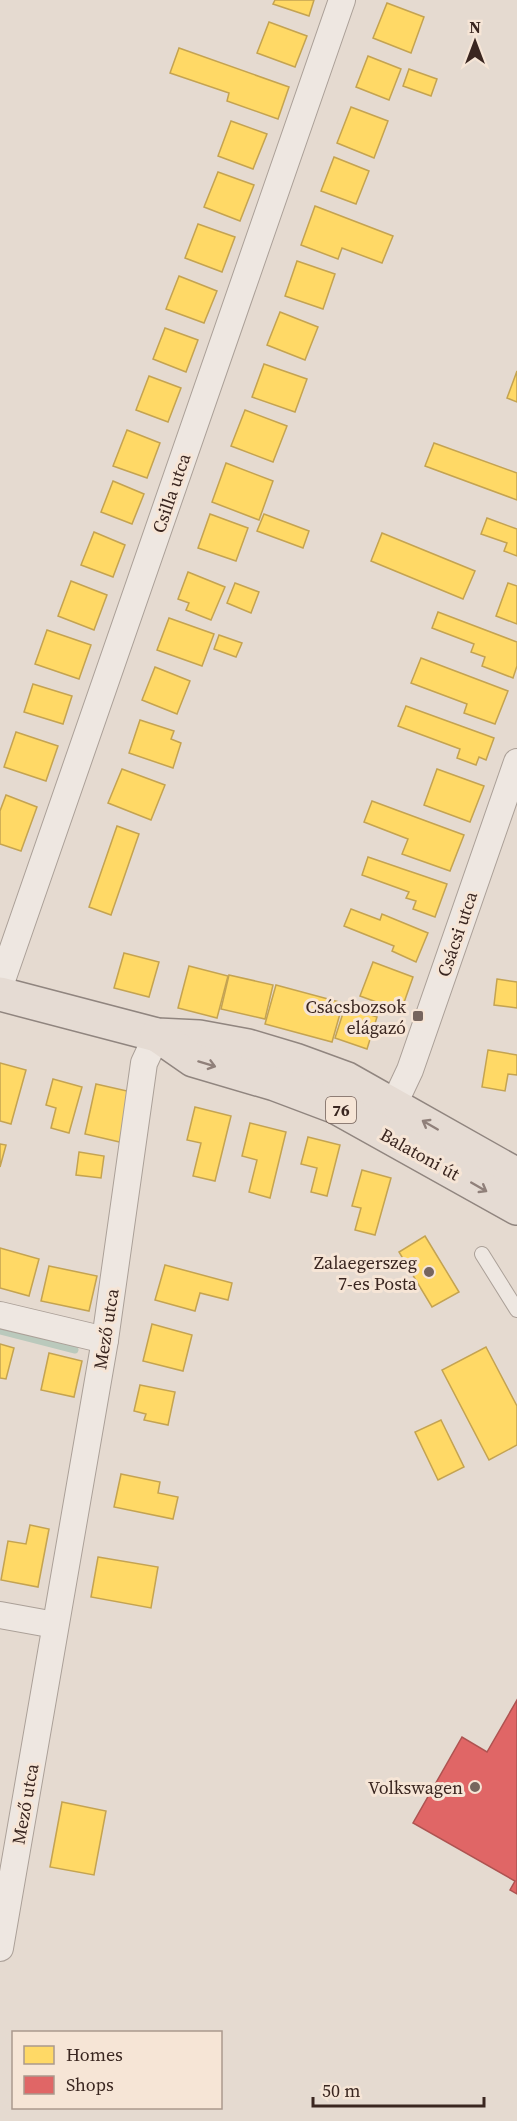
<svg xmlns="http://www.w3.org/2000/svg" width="517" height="2121" viewBox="0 0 517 2121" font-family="'Source Serif 4',serif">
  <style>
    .homes { fill: #ffd966; stroke: #c4a351; stroke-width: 1.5 }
    .shops { fill: #e06666; stroke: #ae5351; stroke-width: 1.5 }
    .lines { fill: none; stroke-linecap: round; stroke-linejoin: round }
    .stream { stroke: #bac9bc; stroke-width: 7 }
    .lane-casing { stroke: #aba098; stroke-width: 16 }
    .street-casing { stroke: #aba098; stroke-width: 28 }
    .primary-casing { stroke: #90857f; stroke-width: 36 }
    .lane { stroke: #eee7e1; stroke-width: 14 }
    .street { stroke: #eee7e1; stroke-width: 26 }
    .primary { stroke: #e5dbd3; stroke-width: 33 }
    .oneway { stroke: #90807a }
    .poi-dot { fill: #76655e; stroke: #f6e5d6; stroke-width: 2 }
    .labels { text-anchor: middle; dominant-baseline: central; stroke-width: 6; stroke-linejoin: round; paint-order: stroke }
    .shield { fill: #f6e5d6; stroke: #725f57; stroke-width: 1.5 }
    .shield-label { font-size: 16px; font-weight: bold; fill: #3a2620 }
    .street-label { font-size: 18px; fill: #3a2620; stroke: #f6e5d6 }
    .poi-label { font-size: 18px; fill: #3a2620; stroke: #f6e5d6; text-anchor: end }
  </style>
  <rect width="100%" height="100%" fill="#e5dad0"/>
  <!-- homes -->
  <g class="homes">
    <polygon points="275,0 314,0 309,16 273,4"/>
    <polygon points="387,3 424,17 411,53 373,38"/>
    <polygon points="269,22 307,36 295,67 257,53"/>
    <polygon points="179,48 289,87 278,119 227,101 229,93 170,73"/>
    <polygon points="368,56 401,69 389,100 356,87"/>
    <polygon points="409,69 437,79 431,96 403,86"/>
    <polygon points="351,107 388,121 374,158 337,143"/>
    <polygon points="231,121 267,134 253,169 218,156"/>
    <polygon points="334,157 369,171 356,204 321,191"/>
    <polygon points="218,172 254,185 240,221 204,207"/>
    <polygon points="315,206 393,236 382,263 342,248 338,259 301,245"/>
    <polygon points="198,224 235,237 222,272 185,258"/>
    <polygon points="297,261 335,274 323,309 285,296"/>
    <polygon points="179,276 217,291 204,323 166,309"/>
    <polygon points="280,312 318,327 305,360 267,345"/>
    <polygon points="165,328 198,340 186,372 153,359"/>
    <polygon points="264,364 307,379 295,412 252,397"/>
    <polygon points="517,371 517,402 507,398"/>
    <polygon points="149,376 181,388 168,422 136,410"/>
    <polygon points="245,410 287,426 273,462 231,446"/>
    <polygon points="127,430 160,443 147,478 113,466"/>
    <polygon points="434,443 517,473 517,500 425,466"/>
    <polygon points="226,463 273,481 259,520 212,502"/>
    <polygon points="113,481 144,494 132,524 101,512"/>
    <polygon points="210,514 248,528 236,561 198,548"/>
    <polygon points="264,514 309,531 303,548 257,531"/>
    <polygon points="487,518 517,529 517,556 504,551 507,543 481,534"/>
    <polygon points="94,532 125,545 113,577 81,565"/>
    <polygon points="382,533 475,571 463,599 371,561"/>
    <polygon points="188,572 225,587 211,620 186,610 189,603 178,599"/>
    <polygon points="71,581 107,595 94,630 58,616"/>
    <polygon points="235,583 259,592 251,613 227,603"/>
    <polygon points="508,583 517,586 517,624 496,616"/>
    <polygon points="438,612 517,642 517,666 513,678 482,666 485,657 471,652 474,644 432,628"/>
    <polygon points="169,618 214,634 202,666 157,650"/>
    <polygon points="47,630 91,645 79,679 35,664"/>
    <polygon points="219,635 242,643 236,657 214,649"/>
    <polygon points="421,658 508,691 495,724 464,713 467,704 411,683"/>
    <polygon points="155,667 190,681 177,714 142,700"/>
    <polygon points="33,684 72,696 63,724 24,712"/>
    <polygon points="406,706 494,738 486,760 479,757 476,765 457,758 460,749 398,726"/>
    <polygon points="140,720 174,731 171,739 181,743 173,768 129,753"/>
    <polygon points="16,732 58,746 46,781 4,767"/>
    <polygon points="122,769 165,785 151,820 108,803"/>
    <polygon points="437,769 484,786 470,822 424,805"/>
    <polygon points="6,795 37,807 21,851 0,844 0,811"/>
    <polygon points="372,801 464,835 450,871 402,854 408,839 364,822"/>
    <polygon points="117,826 139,834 111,915 89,907"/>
    <polygon points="368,857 447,884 435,917 413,909 416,901 406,898 409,892 362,875"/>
    <polygon points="351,909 380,920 382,914 428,933 416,962 392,951 394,946 344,926"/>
    <polygon points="124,953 159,962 149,997 114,988"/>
    <polygon points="373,962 413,977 401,1011 360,996"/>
    <polygon points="189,966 228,976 217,1018 178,1008"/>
    <polygon points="229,975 273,985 265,1019 221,1009"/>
    <polygon points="497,979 517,982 517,1008 494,1005"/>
    <polygon points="276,985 343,1003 332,1042 265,1024"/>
    <polygon points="345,1007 377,1017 367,1049 335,1038"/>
    <polygon points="488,1050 517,1055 517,1075 508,1074 505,1091 482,1087"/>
    <polygon points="0,1063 26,1070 11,1124 0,1121"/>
    <polygon points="53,1079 82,1087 69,1133 51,1128 56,1108 46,1105"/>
    <polygon points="96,1084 136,1093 124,1143 85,1134"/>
    <polygon points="195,1107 231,1116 215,1181 193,1176 201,1143 187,1140"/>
    <polygon points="250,1123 286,1132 270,1198 249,1192 257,1160 242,1156"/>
    <polygon points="308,1137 340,1145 327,1196 311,1192 317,1168 301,1164"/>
    <polygon points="0,1144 6,1145 0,1167"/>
    <polygon points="79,1152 104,1156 101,1178 76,1175"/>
    <polygon points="362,1170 391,1178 375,1235 355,1230 361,1208 352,1206"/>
    <polygon points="425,1236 459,1292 432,1307 399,1252"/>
    <polygon points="0,1248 39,1259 29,1296 0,1288"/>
    <polygon points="165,1265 232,1283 228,1300 200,1293 195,1311 155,1300"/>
    <polygon points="49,1266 97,1276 89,1311 41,1301"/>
    <polygon points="152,1324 192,1335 183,1371 143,1361"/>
    <polygon points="0,1344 14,1348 6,1379 0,1378"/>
    <polygon points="486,1347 517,1406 517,1445 489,1460 442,1370"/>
    <polygon points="49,1353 82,1361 74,1397 41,1390"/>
    <polygon points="140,1385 175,1392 168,1425 144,1420 146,1414 134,1411"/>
    <polygon points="441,1420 464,1467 438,1480 415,1432"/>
    <polygon points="121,1474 160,1482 158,1493 178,1497 173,1519 114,1507"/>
    <polygon points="30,1525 49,1529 38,1587 1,1580 8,1541 26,1544"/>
    <polygon points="98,1557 158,1567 151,1608 91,1597"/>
    <polygon points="62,1802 106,1811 94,1875 50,1867"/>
  </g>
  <!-- shops -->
  <polygon class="shops" points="517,1700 517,1894 510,1890 515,1881 413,1823 462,1737 487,1752"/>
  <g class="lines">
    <!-- stream -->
    <polyline class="stream" points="0,1331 75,1350"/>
    <!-- lane casing -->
    <g class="lane-casing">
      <polyline id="lane" points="482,1254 517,1310"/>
    </g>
    <!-- street casing -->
    <g class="street-casing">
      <g id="street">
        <polyline points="0,986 342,0"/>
        <polyline points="394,1104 410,1070 517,762"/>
        <polyline points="0,1315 105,1340"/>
        <polyline points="0,1615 55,1625"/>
        <polyline points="0,1948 105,1340 144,1063 157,1035"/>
      </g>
    </g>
    <!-- primary casing -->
    <g class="primary-casing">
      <g id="primary">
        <polyline points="0,994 157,1035 199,1037 248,1046 295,1060 347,1079 517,1175"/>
        <polyline points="157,1035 193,1060 275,1084 336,1107 517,1208"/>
      </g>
    </g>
    <!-- lane -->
    <use href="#lane" class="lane"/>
    <!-- street -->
    <use href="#street" class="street"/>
    <!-- primary -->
    <use href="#primary" class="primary"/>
  </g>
  <!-- one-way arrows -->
  <defs><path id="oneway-shaft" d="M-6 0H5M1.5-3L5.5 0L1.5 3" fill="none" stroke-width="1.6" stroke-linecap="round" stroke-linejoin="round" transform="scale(1.5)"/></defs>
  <g class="oneway">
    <use href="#oneway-shaft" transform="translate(207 1064) rotate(17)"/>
    <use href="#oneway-shaft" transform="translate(430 1125) rotate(-150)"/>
    <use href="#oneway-shaft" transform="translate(479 1187) rotate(30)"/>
  </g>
  <!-- markers -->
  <g class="poi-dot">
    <rect x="412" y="1010" width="12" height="12" rx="3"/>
    <circle cx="429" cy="1272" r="6"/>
    <circle cx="475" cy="1787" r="6"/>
  </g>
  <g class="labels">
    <!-- shield labels -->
    <rect class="shield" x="326" y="1097" width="30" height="26" rx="4.5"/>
    <g class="shield-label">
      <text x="341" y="1110">76</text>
    </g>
    <!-- street labels -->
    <g class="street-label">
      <text transform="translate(171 493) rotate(-71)">Csilla utca</text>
      <text transform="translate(457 934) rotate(-71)">Csácsi utca</text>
      <text transform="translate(420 1154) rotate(29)">Balatoni út</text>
      <text transform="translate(106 1329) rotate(-81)">Mező utca</text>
      <text transform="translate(25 1804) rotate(-80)">Mező utca</text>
    </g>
    <!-- poi labels -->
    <g class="poi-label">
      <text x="406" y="1006">Csácsbozsok<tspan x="406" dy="21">elágazó</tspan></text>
      <text x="417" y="1262">Zalaegerszeg<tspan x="417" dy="21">7-es Posta</tspan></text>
      <text x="463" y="1787">Volkswagen</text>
    </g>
  </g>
  <!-- legend -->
  <rect x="12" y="2031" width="210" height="78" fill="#f6e5d6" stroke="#ab998d" stroke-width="1.5"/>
  <rect x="24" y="2046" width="30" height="18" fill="#ffd966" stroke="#ab998d" stroke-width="1.5"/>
  <text x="66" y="2061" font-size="18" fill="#3a2620">Homes</text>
  <rect x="24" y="2076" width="30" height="18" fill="#e06666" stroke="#ab998d" stroke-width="1.5"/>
  <text x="66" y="2091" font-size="18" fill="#3a2620">Shops</text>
  <!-- north arrow -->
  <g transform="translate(475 42)" stroke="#f6e5d6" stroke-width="4.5" paint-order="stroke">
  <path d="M0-4.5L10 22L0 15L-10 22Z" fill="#3a2620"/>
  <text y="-9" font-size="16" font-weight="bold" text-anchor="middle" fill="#3a2620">N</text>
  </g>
  <!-- scale -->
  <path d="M313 2097v9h171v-9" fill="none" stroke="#3a2620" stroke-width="3"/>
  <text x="322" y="2097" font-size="18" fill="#3a2620" stroke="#f6e5d6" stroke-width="4.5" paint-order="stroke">50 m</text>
</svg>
